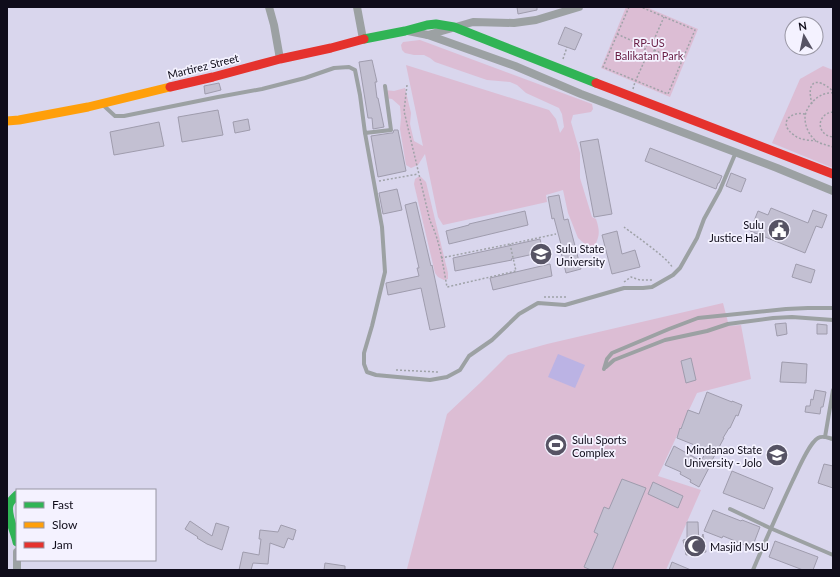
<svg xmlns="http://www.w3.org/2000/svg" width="840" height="577" viewBox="0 0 840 577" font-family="Lato,sans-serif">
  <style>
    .green { fill: #dcbdd4 }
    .water { fill: #bbb3e4 }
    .building { fill: #c3c0d2; stroke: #9f9cad }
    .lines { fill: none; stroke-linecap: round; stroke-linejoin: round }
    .path { stroke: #9fa2a8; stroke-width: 1.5; stroke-dasharray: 2 2; stroke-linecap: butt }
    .lane { stroke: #9ca1a3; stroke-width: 4 }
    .street { stroke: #9ca1a3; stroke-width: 8 }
    .fast { stroke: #30b455; stroke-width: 9 }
    .slow { stroke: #ff9f0a; stroke-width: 9 }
    .jam { stroke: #e5322d; stroke-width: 9 }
    .labels { text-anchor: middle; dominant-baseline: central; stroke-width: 3.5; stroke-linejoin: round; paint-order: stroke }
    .park-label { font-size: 11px; fill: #691e45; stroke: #f4f2ff }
    .street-label { font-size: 11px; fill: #0f0c1a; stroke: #f4f2ff }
    .poi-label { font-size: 11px; fill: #0f0c1a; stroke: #f4f2ff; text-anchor: start }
  </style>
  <rect width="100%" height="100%" fill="#d9d6ed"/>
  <!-- green -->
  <g class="green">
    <polygon points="626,7 646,7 698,29 670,97 601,68"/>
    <path d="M 420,40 L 592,104 L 593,109 L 591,112 L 573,115 L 571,122 L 580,153 L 580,178 L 592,217 L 596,219 C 600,231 600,236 594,247 L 586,245 L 578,238 L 568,213 L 563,190 L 546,195 L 547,202 L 443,225 L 438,217 L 425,154 L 418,165 L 411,168 L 406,165 L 400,129 L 401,117 L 400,106 L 392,99 L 385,98 L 384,90 L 394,91 L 405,88 L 411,113 L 410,124 L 414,141 L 423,146 L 406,65 L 549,110 L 556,119 L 560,133 L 564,127 L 562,114 L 559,108 L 526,93 L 517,85 L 510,82 L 487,80 L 458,70 L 435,62 L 430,58 L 424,55 L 414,55 L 405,53 L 402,50 L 401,45 L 403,42 Z"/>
    <polygon points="823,66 833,70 833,168 772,143 800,79"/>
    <polygon points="418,177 421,177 426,182 448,273 448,279 444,280 438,277 435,273 414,184 415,179"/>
    <polygon points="723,303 729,326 741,325 751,379 697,393 658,476 701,490 666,570 407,569 447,414 480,383 508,355 547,344"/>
  </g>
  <!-- water -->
  <polygon class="water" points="558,354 585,365 575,388 548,377"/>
  <!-- building -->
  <g class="building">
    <polygon points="517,7 537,7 537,10 518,14"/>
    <polygon points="565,27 582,34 575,50 558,44"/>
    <polygon points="372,60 377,82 375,82 377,98 378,98 384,127 373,129 372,118 368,118 359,62"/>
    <polygon points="219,83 221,90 205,94 204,86"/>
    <polygon points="218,110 223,135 182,142 178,117"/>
    <polygon points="248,119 250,130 235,133 233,122"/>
    <polygon points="159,122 164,146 114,155 110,132"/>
    <polygon points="394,130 398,130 406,171 378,177 371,136 391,133 393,133"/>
    <polygon points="598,139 612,214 594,217 580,142"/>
    <polygon points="650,148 722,176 719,183 718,183 716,189 645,161"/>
    <polygon points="731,173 746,179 741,192 726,186"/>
    <polygon points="397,189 402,210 383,214 379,193"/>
    <polygon points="559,195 564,220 568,219 581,269 566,273 560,248 562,248 554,218 552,219 548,197"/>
    <polygon points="416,202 431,266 432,265 445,327 430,330 421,288 388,295 386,284 386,283 419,276 417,268 419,268 405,205"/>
    <polygon points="771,208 808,223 813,210 827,215 822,228 816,226 805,253 750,231 758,211 768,215"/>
    <polygon points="525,211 528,225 449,244 446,231 469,225 469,224"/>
    <polygon points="617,231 622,254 635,250 640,267 612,274 602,235"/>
    <polygon points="540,239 543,252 511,259 512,260 455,271 453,258"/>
    <polygon points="550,264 552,276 493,290 490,278"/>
    <polygon points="796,264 815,270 811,283 792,277"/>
    <polygon points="786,323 787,334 777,336 775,324"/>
    <polygon points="817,324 827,325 827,334 817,334"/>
    <polygon points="691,358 696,380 686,383 681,361"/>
    <polygon points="782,362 807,364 806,383 780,382"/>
    <polygon points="815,390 826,392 823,407 821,407 820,414 805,412 806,406 810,406 811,399 813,400"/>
    <polygon points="707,392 732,402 732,401 742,405 738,416 736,415 730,428 729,428 723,438 724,438 710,464 711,464 699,487 690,482 691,480 680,474 681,472 665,465 674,446 701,461 707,450 677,438 680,428 681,429 688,410 699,414"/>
    <polygon points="824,464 833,466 833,488 818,483"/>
    <polygon points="732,471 773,488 764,509 723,493"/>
    <polygon points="622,479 646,488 612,570 591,570 584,567 598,534 594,532 604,507 609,509"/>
    <polygon points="653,482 683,496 678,508 648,494"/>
    <polygon points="713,510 741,521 742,520 760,527 752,548 723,536 722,538 704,531"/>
    <polygon points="190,521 212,536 216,523 229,527 222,550 207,544 197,538 198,537 185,529"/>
    <polygon points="687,522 698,522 699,545 703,534 706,552 686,555 683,540 687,539"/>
    <polygon points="281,525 296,530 293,540 288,538 284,548 270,543 268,564 253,563 251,570 239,570 243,552 259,555 261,539 259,539 260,530 278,532"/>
    <polygon points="775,541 818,557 813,570 803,570 769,557"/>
    <polygon points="672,562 691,570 669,570"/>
    <polygon points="325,563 345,566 345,570 324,570"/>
  </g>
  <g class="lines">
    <!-- path -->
    <g class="path">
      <polyline points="629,7 603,67 668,94 695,30 641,7"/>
      <polyline points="617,34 646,47"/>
      <polygon points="648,43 656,47 652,55 644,51"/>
      <polyline points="652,44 664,17"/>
      <polyline points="654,50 682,62"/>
      <polyline points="563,59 567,47"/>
      <path d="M 407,85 L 404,111 L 430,221 C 440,240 443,266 447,287 L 516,271 L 510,244"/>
      <polyline points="633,89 635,82 648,53"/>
      <path d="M 833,93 C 820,91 805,106 805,118 C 805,126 809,135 815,140 C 820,144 827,145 833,147"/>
      <path d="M 812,104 C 806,81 816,76 833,91"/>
      <path d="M 833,112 C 816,114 816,135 833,137"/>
      <path d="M 805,114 C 789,111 778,124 794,135 C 799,140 809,140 816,141"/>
      <polyline points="379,181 418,174"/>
      <path d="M 624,227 C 633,234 668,258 672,267"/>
      <polyline points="441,258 510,244 556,234"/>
      <polyline points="624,282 631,277 640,280 652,280"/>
      <polyline points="544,297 568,297"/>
      <polyline points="396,370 438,372"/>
    </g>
    <!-- lane -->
    <g class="lane">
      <polyline points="103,105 115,116 124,116 218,97 262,89 305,78 334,68 349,67 355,70 360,95 365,133 391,130 385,86"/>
      <polyline points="365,133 382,227 385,272 372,326 364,353 364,364 367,372 376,375 430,380 447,377 460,370 469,356 492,340 519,314 538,303 565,305 624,288 643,288 652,287 673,275 680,268 697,238 704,219 720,190 736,152"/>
      <polyline points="606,367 614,360 665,340 707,331 728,324 773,318 792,317 833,320"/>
      <polyline points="604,369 607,359 612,353 669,329 698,318 786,309 808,308 833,308"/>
      <polyline points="825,437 833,390"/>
      <polyline points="730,509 770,528 833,555"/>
      <path d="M 753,570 C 766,539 779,510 793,480 C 798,470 809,443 818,438 C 823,435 828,438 833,439"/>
    </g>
    <!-- street -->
    <g class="street">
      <polyline points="269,7 274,25 280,59"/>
      <polyline points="357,7 363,39"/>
      <polyline points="408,31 428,35 515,66 581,94 777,168 833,191"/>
      <polyline points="428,35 473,22 514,23 536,20 579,7"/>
      <polyline points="17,570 17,552"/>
    </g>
    <!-- fast -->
    <g class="fast">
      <polyline points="364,39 405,31 427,25 436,24 454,27 596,83"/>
      <path d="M 17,495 C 14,498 10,501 9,505 C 6,514 15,532 17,542"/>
    </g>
    <!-- slow -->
    <polyline class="slow" points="7,121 19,120 88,107 170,87"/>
    <!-- jam -->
    <g class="jam">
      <polyline points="596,83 833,174"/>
      <polyline points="170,87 213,77 280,59 331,48 364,39"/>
    </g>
  </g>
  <!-- icons -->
  <defs>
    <g id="civic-disc" transform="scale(1.15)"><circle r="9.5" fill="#565364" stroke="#f4f2ff"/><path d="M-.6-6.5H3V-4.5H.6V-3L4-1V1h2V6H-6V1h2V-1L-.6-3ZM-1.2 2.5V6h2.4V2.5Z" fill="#fff"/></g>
    <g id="university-disc" transform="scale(1.15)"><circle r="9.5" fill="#565364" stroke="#f4f2ff"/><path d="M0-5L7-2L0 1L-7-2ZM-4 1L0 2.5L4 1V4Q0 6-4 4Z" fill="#fff"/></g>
    <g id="stadium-disc" transform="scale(1.15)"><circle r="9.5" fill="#565364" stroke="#f4f2ff"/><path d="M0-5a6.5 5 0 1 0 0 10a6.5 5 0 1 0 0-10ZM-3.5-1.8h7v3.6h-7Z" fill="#fff"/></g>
    <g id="mosque-disc" transform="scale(1.15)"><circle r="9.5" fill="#565364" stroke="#f4f2ff"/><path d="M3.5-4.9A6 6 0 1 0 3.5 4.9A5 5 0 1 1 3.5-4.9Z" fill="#fff"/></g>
  </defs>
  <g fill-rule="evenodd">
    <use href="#civic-disc" x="779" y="230"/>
    <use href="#university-disc" x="541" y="254"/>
    <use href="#stadium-disc" x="556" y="445"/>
    <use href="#university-disc" x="777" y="455"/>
    <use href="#mosque-disc" x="695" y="546"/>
  </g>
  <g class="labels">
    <!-- park labels -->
    <g class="park-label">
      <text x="649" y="42">RP-US<tspan x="649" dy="13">Balikatan Park</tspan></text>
    </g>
    <!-- street labels -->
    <g class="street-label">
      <text transform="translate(203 66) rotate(-14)">Martirez Street</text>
    </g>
    <!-- poi labels -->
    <g class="poi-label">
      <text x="764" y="224" text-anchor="end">Sulu<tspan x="764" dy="13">Justice Hall</tspan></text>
      <text x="556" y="248">Sulu State<tspan x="556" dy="13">University</tspan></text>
      <text x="572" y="439">Sulu Sports<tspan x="572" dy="13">Complex</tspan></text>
      <text x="762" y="449" text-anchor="end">Mindanao State<tspan x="762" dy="13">University - Jolo</tspan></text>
      <text x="710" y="546">Masjid MSU</text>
    </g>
  </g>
  <!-- border -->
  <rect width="840" height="577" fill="none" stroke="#0f0c1a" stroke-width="16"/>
  <!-- legend -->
  <rect x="16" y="489" width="140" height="72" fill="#f4f2ff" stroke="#9896a3"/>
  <rect x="24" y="502" width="20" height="6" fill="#30b455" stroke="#9896a3"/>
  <text x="52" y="509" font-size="12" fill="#0f0c1a">Fast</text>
  <rect x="24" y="522" width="20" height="6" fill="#ff9f0a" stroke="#9896a3"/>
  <text x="52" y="529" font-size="12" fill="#0f0c1a">Slow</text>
  <rect x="24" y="542" width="20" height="6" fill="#e5322d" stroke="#9896a3"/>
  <text x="52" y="549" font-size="12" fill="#0f0c1a">Jam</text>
  <!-- north arrow -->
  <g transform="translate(804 36) rotate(351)"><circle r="19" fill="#f4f2ff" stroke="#9896a3"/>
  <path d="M0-3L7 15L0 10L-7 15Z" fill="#565364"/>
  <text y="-6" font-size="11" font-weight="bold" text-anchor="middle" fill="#0f0c1a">N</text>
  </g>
</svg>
